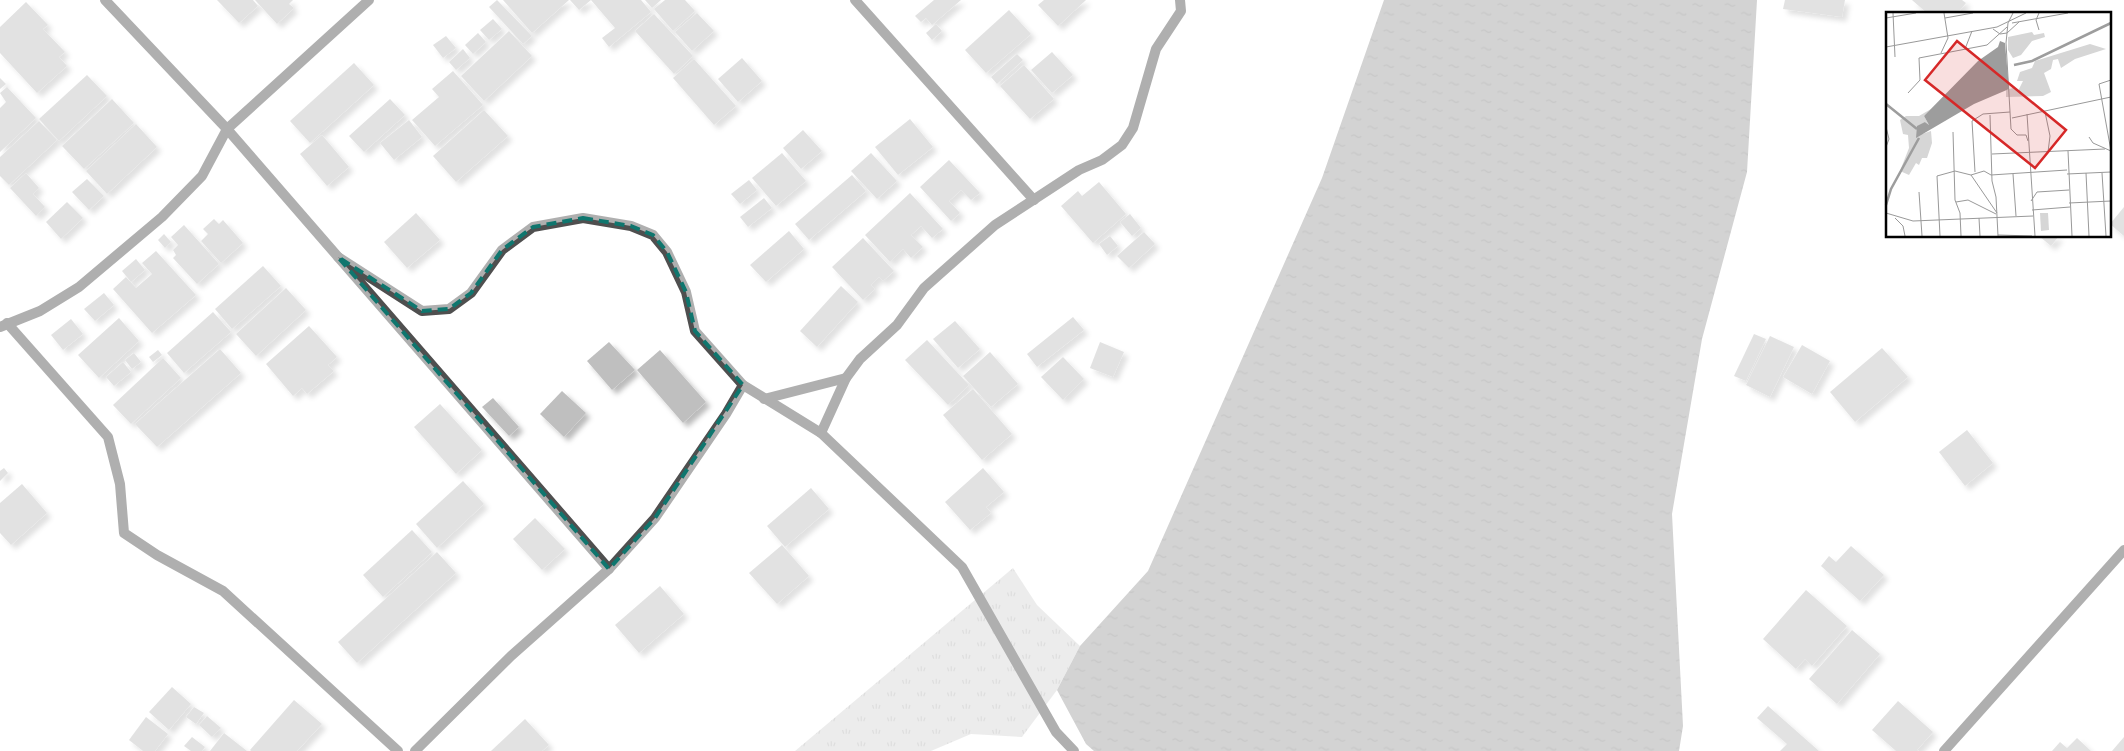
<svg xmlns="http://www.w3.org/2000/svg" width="2124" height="751" viewBox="0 0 2124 751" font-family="Roboto,sans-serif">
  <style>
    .grass { fill: url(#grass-tufts) }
    .water { fill: url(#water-ripples) }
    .building { fill: #bfbfbf; filter: url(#shadow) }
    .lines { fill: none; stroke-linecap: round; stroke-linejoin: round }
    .minor { stroke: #4f4f4f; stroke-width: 10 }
    .marked { fill: none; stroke: #0f766e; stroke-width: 4; stroke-dasharray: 10 6; stroke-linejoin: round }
    .inset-river { fill: none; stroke: #9d9d9d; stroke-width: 2.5 }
    .inset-road { fill: none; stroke: #999; stroke-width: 1 }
    .view { fill: #d62828; fill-opacity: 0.15; stroke: #d62828; stroke-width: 2.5 }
    .inset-edge { fill: none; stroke: #000; stroke-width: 2.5 }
  </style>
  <defs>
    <pattern id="grass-tufts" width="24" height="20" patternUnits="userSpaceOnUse" patternTransform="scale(1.25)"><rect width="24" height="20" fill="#d6d6d6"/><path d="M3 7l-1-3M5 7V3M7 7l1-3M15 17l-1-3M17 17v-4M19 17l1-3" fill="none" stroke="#b6b6b6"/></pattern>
    <pattern id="water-ripples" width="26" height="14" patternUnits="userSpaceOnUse" patternTransform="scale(1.25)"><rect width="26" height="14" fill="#9d9d9d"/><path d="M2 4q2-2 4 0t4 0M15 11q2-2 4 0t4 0" fill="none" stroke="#858585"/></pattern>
    <filter id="shadow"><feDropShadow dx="4.5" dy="4.5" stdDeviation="2.5" flood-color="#0004"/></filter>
  </defs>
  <rect width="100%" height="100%" fill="#fff"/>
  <!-- grass -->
  <polygon class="grass" points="1013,568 1037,605 1080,646 1057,690 1022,737 971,734 931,751 795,751"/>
  <!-- water -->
  <polygon class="water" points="1384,0 1757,0 1747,172 1702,339 1672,514 1683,726 1679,751 1094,751 1086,744 1057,690 1080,646 1148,571 1322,178"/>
  <!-- building -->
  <g class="building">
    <polygon points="217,0 253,0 258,6 239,23"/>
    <polygon points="255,0 293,0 289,4 294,8 277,24"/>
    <polygon points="497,0 532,36 523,44 489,7"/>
    <polygon points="503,0 569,0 532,33"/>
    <polygon points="570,0 641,0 651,12 609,47 602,38 615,28 591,0 579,10"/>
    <polygon points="645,0 661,0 652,8"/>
    <polygon points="665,0 685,0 695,11 673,31 654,9"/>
    <polygon points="934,0 961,0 932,25 926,18 921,22 915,16"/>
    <polygon points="1044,0 1086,0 1058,26 1038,5"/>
    <polygon points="1785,0 1845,0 1842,17 1783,9"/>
    <polygon points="1912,0 1962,0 1966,3 1957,14 1928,14"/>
    <polygon points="26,2 48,25 43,29 65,52 59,57 67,66 37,93 0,53 0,27"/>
    <polygon points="1009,10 1031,34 986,73 965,50"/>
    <polygon points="697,13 714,31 692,51 675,32"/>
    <polygon points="654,14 693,56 674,74 635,31"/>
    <polygon points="493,19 502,29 489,40 480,30"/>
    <polygon points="936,24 942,31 932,40 926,33"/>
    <polygon points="509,31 532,56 484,101 461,76"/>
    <polygon points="478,33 486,42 473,54 465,45"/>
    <polygon points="446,36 456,48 443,58 433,45"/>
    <polygon points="463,49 470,58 456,70 449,62"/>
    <polygon points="1052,52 1073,75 1052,93 1031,70"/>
    <polygon points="1017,54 1023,60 997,84 991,77"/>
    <polygon points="742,58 762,81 738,102 718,79"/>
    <polygon points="694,59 736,106 714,125 673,78"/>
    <polygon points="354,63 374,85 310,143 290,121"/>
    <polygon points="1024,65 1054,99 1030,119 1000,86"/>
    <polygon points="453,71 483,105 435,146 412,120 439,97 432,89"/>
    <polygon points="87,75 107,96 59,141 39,119"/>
    <polygon points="0,78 6,84 0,89"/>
    <polygon points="7,87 36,118 0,152 0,108 6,102 0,93"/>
    <polygon points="112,99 134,123 84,169 62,146"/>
    <polygon points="390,99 405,115 364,152 349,136"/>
    <polygon points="484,110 508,136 456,182 433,156"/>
    <polygon points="910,119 933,147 898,175 875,147"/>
    <polygon points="409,120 422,137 394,160 380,143"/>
    <polygon points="39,121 57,140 9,185 0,176 0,157"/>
    <polygon points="136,124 157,147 107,194 86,171"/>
    <polygon points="803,130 822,151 801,169 783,148"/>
    <polygon points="322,135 349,167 327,186 300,154"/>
    <polygon points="782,153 806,181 776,206 752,178"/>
    <polygon points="871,153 897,181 877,199 851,171"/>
    <polygon points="949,160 980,193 971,200 961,190 949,201 960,213 951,221 920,187"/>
    <polygon points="26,173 39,188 33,194 45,207 36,216 10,188"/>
    <polygon points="852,175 866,191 809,240 795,224"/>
    <polygon points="87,179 104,196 89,210 72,192"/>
    <polygon points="749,180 757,190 740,204 731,194"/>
    <polygon points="1099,182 1126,214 1093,243 1061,206 1078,191 1082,196"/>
    <polygon points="910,193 943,229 932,238 921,226 911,235 923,247 911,258 903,249 890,262 865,235"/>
    <polygon points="764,198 772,208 748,227 740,217"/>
    <polygon points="67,202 83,218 61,239 46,222"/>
    <polygon points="2124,207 2124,236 2110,224"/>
    <polygon points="416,213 440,240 407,268 384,242"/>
    <polygon points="1130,214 1141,228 1132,236 1120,222"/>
    <polygon points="214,219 219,224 223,220 243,243 221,263 201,241 208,234 203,229"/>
    <polygon points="184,225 219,264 197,284 173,258 176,255 173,250 178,245 171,237"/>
    <polygon points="789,231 804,249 766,282 750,265"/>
    <polygon points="1144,232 1155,244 1129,268 1117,256"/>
    <polygon points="164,234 171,242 165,248 158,240"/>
    <polygon points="1110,236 1118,246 1107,255 1099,244"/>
    <polygon points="2039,236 2059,236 2051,246"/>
    <polygon points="863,238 894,271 883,281 879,277 871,285 875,289 863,300 832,267"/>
    <polygon points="156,251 196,295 152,333 113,289 126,277 136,288 152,274 142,263"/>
    <polygon points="136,259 145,270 131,282 122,271"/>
    <polygon points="263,266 281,286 232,329 215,309"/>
    <polygon points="841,286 858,302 817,347 800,331"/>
    <polygon points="286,288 306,310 256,356 236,334"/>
    <polygon points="104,293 114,305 95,321 84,309"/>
    <polygon points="213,312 231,332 184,373 167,353"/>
    <polygon points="1073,317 1084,330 1037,367 1027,354"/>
    <polygon points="119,318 139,341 99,378 78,355"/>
    <polygon points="71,319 83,334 63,350 51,335"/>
    <polygon points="955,321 980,349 958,368 933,339"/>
    <polygon points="309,326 337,357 328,365 334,371 307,394 302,388 293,396 266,364"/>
    <polygon points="1754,334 1766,339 1746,381 1734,376"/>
    <polygon points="1770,336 1794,347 1770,397 1746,385"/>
    <polygon points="927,340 969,385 948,405 905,360"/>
    <polygon points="609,342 635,370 612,390 587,361"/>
    <polygon points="1100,342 1124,352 1113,377 1090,368"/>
    <polygon points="1802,345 1830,361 1812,394 1783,377"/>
    <polygon points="1882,348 1908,377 1855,422 1830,392"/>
    <polygon points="220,349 241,373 157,447 135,424"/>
    <polygon points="158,350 162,355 153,362 149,357"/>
    <polygon points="660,350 706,402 683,423 637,370"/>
    <polygon points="990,352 1018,384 991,407 963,376"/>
    <polygon points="134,353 141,362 132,369 125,360"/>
    <polygon points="1063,357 1084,379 1063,400 1041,377"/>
    <polygon points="163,358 181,378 131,424 113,405"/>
    <polygon points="123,362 131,372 114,386 106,377"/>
    <polygon points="973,389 1012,434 982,460 943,415"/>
    <polygon points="562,391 586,413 564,437 540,414"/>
    <polygon points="493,398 519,427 509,436 482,407"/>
    <polygon points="440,404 482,450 456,474 414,427"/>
    <polygon points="1967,430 1993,463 1965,486 1939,452"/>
    <polygon points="4,468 8,473 0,481 0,471"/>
    <polygon points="983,468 1004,492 986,507 991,513 970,530 945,502"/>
    <polygon points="463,481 484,504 437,548 416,524"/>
    <polygon points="22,484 47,513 11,545 0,533 0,503"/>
    <polygon points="811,488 829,509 785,547 767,526"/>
    <polygon points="535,518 565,549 542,570 513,539"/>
    <polygon points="412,530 432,552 383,597 363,575"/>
    <polygon points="782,545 809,576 777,604 749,573"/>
    <polygon points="1851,546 1884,575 1860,601 1821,566 1829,556 1836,562"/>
    <polygon points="437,552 456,573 357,663 338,642"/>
    <polygon points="660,586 684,614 639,653 615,625"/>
    <polygon points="1806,590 1847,626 1812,666 1805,659 1796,669 1763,639"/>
    <polygon points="1852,630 1880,654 1837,704 1809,679"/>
    <polygon points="172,687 191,704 169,730 149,712"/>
    <polygon points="294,700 322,724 297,751 251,751 250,750"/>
    <polygon points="1898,701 1933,732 1917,750 1919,751 1896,751 1872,730"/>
    <polygon points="1768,706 1819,751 1780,751 1787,744 1757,718"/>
    <polygon points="194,707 204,713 196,724 186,717"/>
    <polygon points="207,716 221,728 212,737 199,725"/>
    <polygon points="146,717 168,734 155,751 143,751 129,740"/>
    <polygon points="525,719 549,745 542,751 491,751"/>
    <polygon points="224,733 247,751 210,751"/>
    <polygon points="192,737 205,747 202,751 191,751 184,746"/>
    <polygon points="2124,737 2124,751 2112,751"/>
    <polygon points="2077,738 2091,751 2052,751 2060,742 2067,748"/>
  </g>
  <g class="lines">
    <!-- minor -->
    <g class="minor">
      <polyline points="105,0 227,129 609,569"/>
      <polyline points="855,0 1034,200"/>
      <polyline points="338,257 422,311 449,309 471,293 502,250 533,227 583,218 631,226 653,235 667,252 686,292 695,331 743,385 821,433 962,567 1056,732 1074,751"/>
      <polyline points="7,323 108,437 120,484 124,533 157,555 223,591 398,751"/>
      <polyline points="0,327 40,311 79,287 162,217 202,176 227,129 369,0"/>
      <polyline points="764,399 846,378"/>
      <polyline points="821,433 846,378 860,359 897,325 924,288 995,225 1079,170 1102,160 1122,145 1133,128 1156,49 1181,11 1180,0"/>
      <polyline points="415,751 511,656 609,569 655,518 726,414 743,385"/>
      <polyline points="1944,751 2124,550"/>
    </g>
  </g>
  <!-- marked area -->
  <path d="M0 0H2124V751H0ZM 583,218 L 631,226 L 653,235 L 667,252 L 686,292 L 695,331 L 743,385 L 655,518 L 609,569 L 338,257 L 422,311 L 449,309 L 471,293 L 502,250 L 533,227 Z" fill="#fff" fill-opacity=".55" fill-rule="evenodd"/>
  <path class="marked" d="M 583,218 L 631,226 L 653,235 L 667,252 L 686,292 L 695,331 L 743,385 L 655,518 L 609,569 L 338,257 L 422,311 L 449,309 L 471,293 L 502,250 L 533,227 Z"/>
  <!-- overview -->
  <g transform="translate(1886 12)">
    <rect width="225" height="225" fill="#fff"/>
    <path d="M 146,20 L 148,23 L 158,21 L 159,25 L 146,29 L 135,43 L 127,46 L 122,38 L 122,25 ZM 204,32 L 220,37 L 189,47 L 175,56 L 172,47 L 167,48 L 165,57 L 158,61 L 165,80 L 157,84 L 120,85 L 120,78 L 127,76 L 132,79 L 137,69 L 131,69 L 134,60 L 146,56 L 149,49 Z" fill="#d6d6d6"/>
    <path d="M 45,97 L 38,104 L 43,113 L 39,110 L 36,122 L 45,119 L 46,131 L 41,146 L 36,146 L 33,153 L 30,151 L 23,163 L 14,159 L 23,136 L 22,123 L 17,122 L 14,108 L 20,104 L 33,104 Z" fill="#d6d6d6"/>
    <path d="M 154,201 L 162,201 L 163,218 L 155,219 Z" fill="#d6d6d6"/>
    <path d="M 114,29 L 119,31 L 123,77 L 88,92 L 30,126 L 31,114 L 39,110 L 43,113 L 38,104 L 92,49 L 112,35 Z" fill="#9d9d9d"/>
    <path class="inset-river" d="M 128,53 L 146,49 L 225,11M 0,92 L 31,117M 0,193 L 5,177 L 33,126"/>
    <path class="inset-road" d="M 7,1 L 9,45M 127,1 L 122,11 L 120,31 L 125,117 L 131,123 L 140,123 L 142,129M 153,1 L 150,8 L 153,18M 0,6 L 30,1M 59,6 L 87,1M 126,11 L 182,1M 107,17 L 114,22 L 121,21 L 133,10M 0,35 L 111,15 L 140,1M 79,37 L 86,19M 55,41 L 62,26 L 58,1M 225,68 L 213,72 L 225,139M 22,81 L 34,68 L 33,46 L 101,33 L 121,15M 159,100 L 164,124 L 162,140M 141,102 L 149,224M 104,103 L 106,169 L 110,185 L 112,224M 126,106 L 225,85M 0,115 L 3,127 L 0,135M 67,120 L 69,188 L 74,201 L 75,224M 203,125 L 207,131 L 225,139M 182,139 L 186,224M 106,142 L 219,137M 89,160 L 86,109 L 97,102 L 124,100M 200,161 L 203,224M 216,161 L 220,224M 127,162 L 130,204M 181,162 L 225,160M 85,163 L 111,201M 33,180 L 36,224M 145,189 L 151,180 L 183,178M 70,190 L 82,188 L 110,202M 183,191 L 225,189M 146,198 L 184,195M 0,201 L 27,209 L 147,204M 9,206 L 17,214 L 19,224M 93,206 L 94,224M 112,223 L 146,224M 54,224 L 51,164 L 69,159 L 85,163 L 98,159 L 105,163 L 181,158"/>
    <path class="view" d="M 71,29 L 180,118 L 149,156 L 39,68 Z"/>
    <rect width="225" height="225" class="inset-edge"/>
  </g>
</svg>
